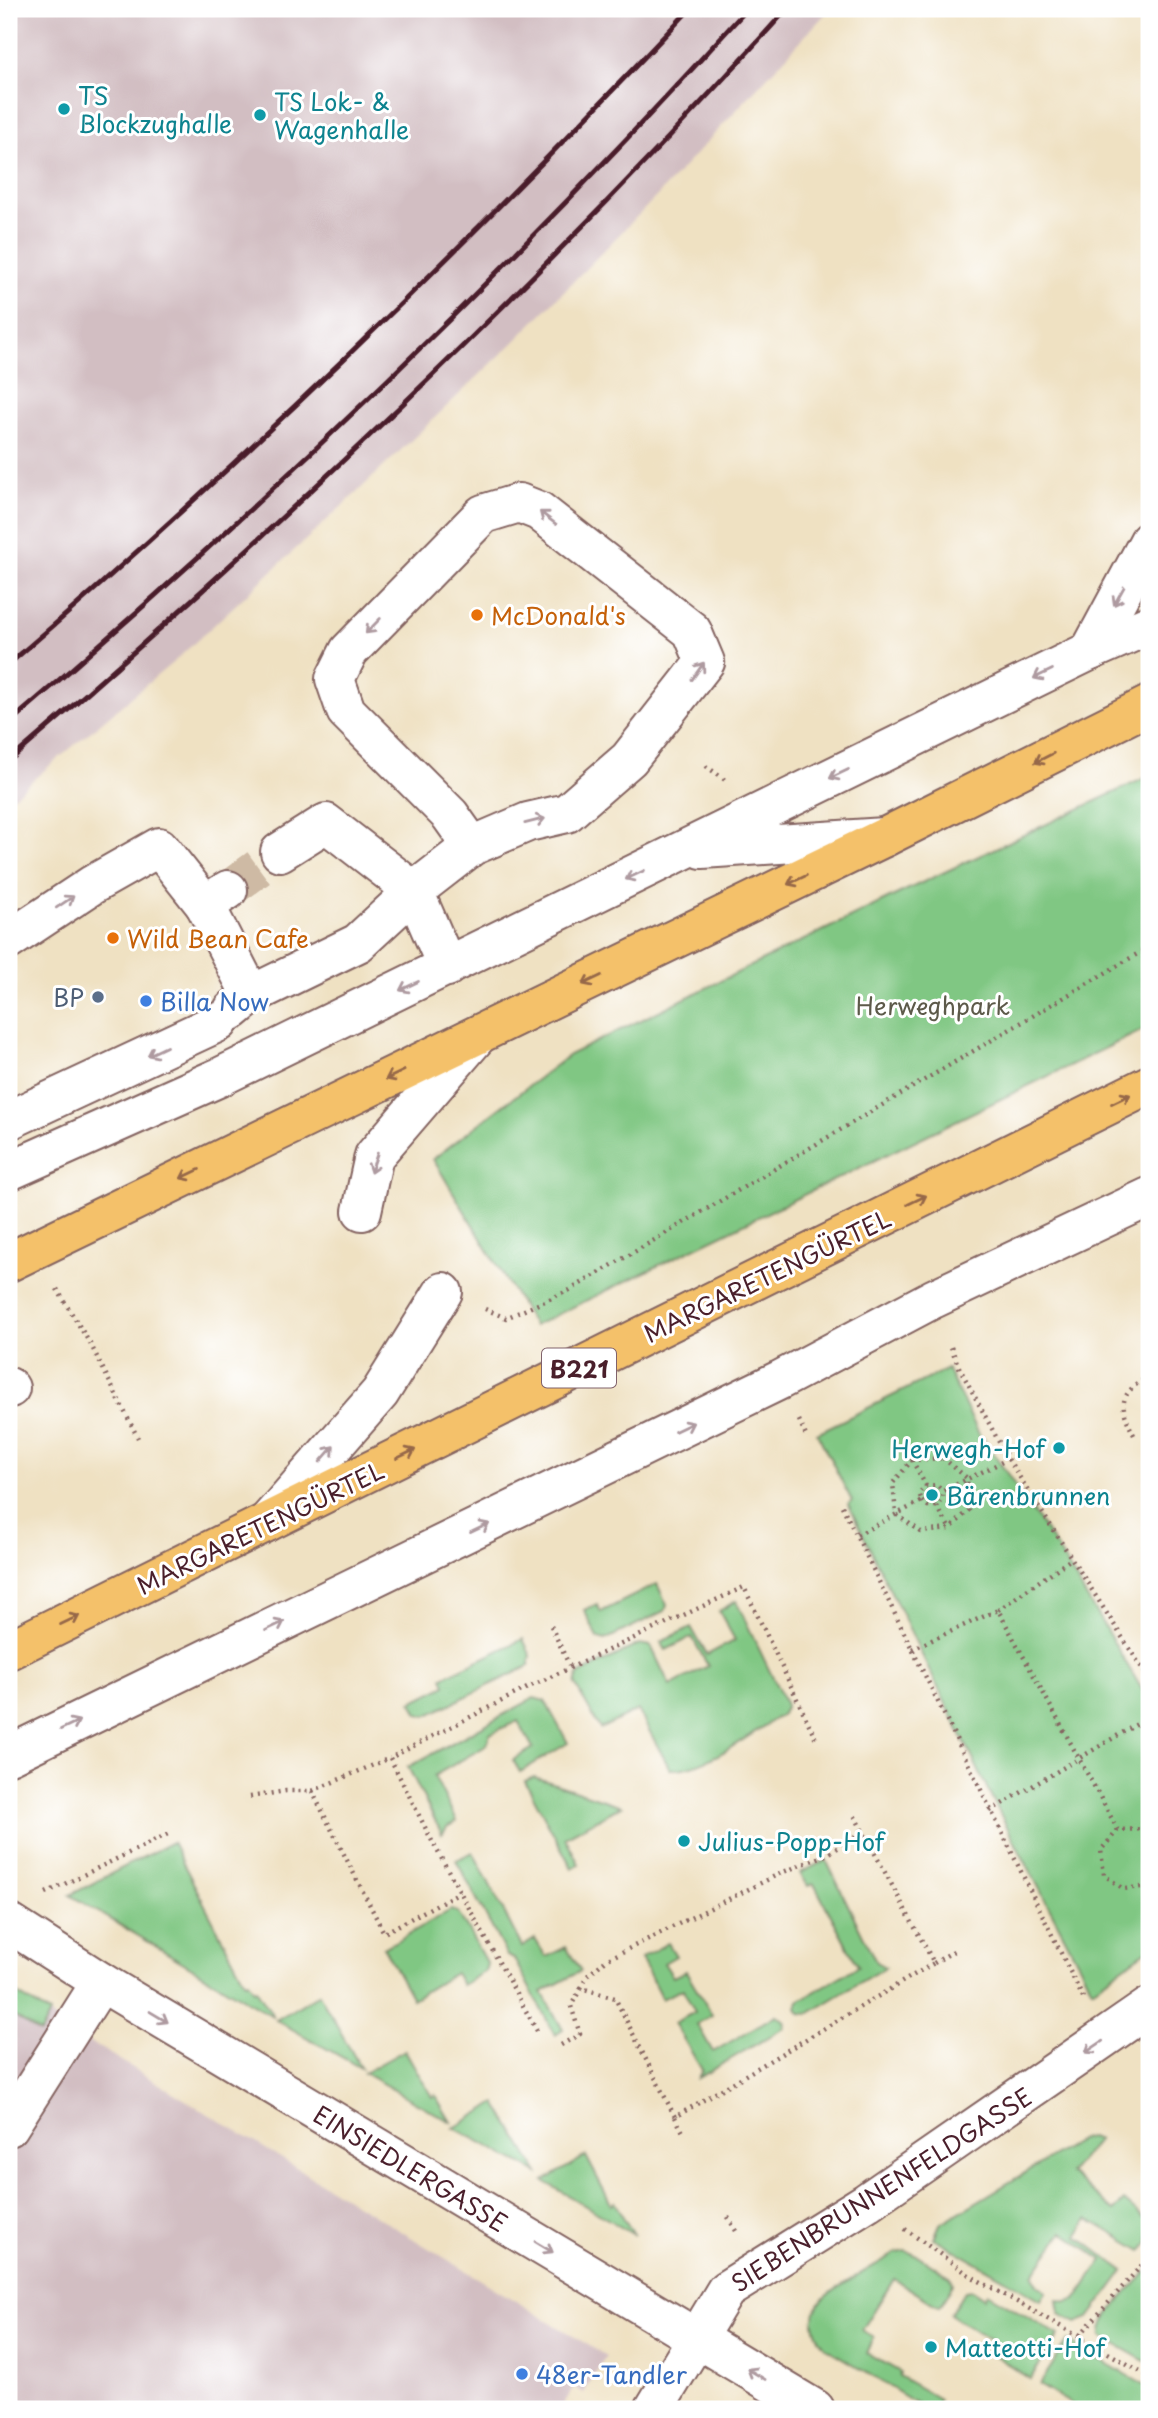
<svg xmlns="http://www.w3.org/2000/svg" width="1158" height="2418" viewBox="0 0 1158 2418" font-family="'Playpen Sans',sans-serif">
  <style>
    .industrial { fill: #d2bec2 }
    .green { fill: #80c783; stroke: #657357; stroke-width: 2 }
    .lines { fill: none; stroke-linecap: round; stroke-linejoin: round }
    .minor-tunnel { stroke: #cebaa4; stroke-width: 38; stroke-dasharray: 38 19; stroke-linecap: butt }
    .minor-casing { stroke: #846360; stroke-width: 42 }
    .major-casing { stroke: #846360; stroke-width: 42 }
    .path { stroke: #846360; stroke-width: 4.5; stroke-dasharray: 2 5; stroke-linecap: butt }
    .minor { stroke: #fff; stroke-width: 38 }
    .major { stroke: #f4c16b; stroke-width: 38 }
    .rail { stroke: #4a1f2b; stroke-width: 5 }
    .oneway { stroke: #ae9aa0 }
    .oneway2 { stroke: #966848 }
    .culture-dot { fill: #0f9aa8; stroke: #fff; stroke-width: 2.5 }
    .food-dot { fill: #e8710a; stroke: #fff; stroke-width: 2.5 }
    .service-dot { fill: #5c6f8a; stroke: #fff; stroke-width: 2.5 }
    .shop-dot { fill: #3f7fe0; stroke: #fff; stroke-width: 2.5 }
    .labels { text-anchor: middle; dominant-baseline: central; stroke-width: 6; stroke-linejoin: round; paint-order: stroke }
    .shield { fill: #fff; stroke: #80626b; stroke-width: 2 }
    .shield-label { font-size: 23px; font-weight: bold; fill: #4a1f2b }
    .culture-label { font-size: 24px; fill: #0d838f; stroke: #fff; text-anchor: start }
    .food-label { font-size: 24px; fill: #c56008; stroke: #fff; text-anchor: start }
    .service-label { font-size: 24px; fill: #4e5e75; stroke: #fff; text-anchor: end }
    .shop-label { font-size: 24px; fill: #366cbe; stroke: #fff; text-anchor: start }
    .park-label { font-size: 24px; fill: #5d5a4a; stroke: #fff }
    .street-label { font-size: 24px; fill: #4a1f2b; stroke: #fff }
  </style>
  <rect width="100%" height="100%" fill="#fff"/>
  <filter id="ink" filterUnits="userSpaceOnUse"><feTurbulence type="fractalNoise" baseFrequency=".0143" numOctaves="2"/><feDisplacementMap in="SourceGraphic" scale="14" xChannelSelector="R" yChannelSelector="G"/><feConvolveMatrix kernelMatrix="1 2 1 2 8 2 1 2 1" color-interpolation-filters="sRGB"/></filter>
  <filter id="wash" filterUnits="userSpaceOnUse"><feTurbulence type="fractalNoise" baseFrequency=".00686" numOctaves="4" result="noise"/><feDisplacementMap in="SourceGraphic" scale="28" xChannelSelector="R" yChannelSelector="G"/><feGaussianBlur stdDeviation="1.57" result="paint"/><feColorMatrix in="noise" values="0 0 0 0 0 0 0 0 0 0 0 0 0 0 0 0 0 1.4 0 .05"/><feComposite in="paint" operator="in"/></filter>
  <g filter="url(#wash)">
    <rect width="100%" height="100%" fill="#efe1c2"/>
    <!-- industrial -->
    <g class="industrial">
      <polygon points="9,9 830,9 657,196 514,342 353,496 177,659 9,800"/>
      <polygon points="9,1989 100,2048 606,2356 584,2393 574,2387 561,2409 9,2409"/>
    </g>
    <!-- green -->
    <g class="green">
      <polygon points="1149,776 1149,1027 534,1326 433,1159 569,1055 898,894"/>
      <polygon points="947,1369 982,1440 984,1439 1057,1548 1149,1701 1149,1949 1092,1989 993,1800 848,1504 852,1501 817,1433"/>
      <polygon points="657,1584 667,1605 665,1611 605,1640 598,1638 584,1610 597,1604 601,1612"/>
      <path d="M 736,1601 L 786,1705 L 782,1714 C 752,1733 705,1771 670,1769 L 638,1710 L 600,1729 L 575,1684 L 578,1675 L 639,1644 L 651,1646 L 670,1686 L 708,1666 L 692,1637 L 666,1650 L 661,1642 L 691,1627 L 707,1655 L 735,1640 L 719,1611 Z"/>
      <polygon points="523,1639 531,1656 529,1666 426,1716 418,1714 412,1702 446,1685 443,1677"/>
      <polygon points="534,1698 545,1701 568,1743 520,1772 513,1760 533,1748 518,1721 489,1734 489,1740 484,1747 434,1776 457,1821 447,1827 442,1834 408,1767"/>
      <polygon points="534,1777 622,1806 565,1837 579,1864 572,1868 525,1781"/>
      <polygon points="172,1842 245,1982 248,1981 254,1990 256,1989 274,2017 70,1895"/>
      <polygon points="473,1852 522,1947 535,1939 546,1957 566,1947 581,1971 542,1992 563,2030 555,2035 514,1959 507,1956 456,1860"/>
      <polygon points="826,1860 876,1962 885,1967 808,2014 800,2013 797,2008 799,2001 858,1966 814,1884 808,1886 800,1873"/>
      <polygon points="451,1910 458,1912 487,1964 485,1971 462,1985 455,1973 412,1999 384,1948"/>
      <polygon points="668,1943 676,1956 664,1963 673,1977 686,1971 712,2015 697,2024 713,2052 776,2015 785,2021 784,2028 698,2078 702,2070 674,2023 695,2012 683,1989 662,1999 641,1958"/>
      <polygon points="9,1989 50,2014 40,2033 9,2013"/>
      <polygon points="319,1994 361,2068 276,2020"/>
      <polygon points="405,2050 432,2097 435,2095 451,2122 364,2073"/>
      <polygon points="496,2103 538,2173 454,2128"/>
      <polygon points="1090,2137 1098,2140 1070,2173 1114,2211 1124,2201 1144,2218 1149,2213 1149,2242 1142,2251 1088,2219 1077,2236 1124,2271 1089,2318 1076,2323 1060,2314 1058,2300 1067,2302 1076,2300 1103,2260 1063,2232 1033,2275 1037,2285 1046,2292 1041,2300 934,2238 940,2224 1083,2138"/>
      <polygon points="586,2156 611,2204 614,2202 634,2235 544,2181"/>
      <path d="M 905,2251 L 917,2255 L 951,2277 L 953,2284 L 939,2307 L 894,2279 L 862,2330 L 874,2338 L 867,2353 L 900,2372 L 899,2376 L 939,2399 L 933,2409 L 926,2409 L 826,2348 C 817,2337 809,2322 817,2307 C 825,2292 879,2263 896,2253 Z"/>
      <path d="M 1149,2269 L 1149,2363 L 1102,2336 C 1098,2317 1136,2284 1149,2269 Z"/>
      <polygon points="972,2290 984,2298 987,2293 1059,2335 1030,2379 990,2352 994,2342 950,2314 965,2291"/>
      <polygon points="1068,2341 1149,2388 1149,2404 1145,2409 1080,2409 1039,2385"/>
    </g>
  </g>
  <g filter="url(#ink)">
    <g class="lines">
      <!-- minor-tunnel -->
      <polyline class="minor-tunnel" points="228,890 280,852"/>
      <!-- minor casing -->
      <g class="minor-casing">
        <g id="minor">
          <polyline points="1090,651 1149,541"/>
          <polyline points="702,849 885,837"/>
          <polyline points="280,852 326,823 414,891 447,967"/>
          <polyline points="228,890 205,905 251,995 233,1010"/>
          <polyline points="9,940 92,885 159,847 205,905"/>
          <polyline points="251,995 358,943 414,891 472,846 528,822 567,813 629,759 705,662 692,631 539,511 519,503 483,514 349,651 335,679 346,711 450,815 472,846"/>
          <polyline points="9,1120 219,1022"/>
          <polyline points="9,1171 220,1077 1090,651 1149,625"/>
          <polyline points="362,1211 374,1156 478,1035"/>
          <polyline points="9,1387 10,1388"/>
          <polyline points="267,1522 380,1393 443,1292"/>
          <polyline points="9,1755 780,1380 933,1299 1149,1197"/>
          <polyline points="9,1923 101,1982 815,2409"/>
          <polyline points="9,2127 101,1982"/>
          <polyline points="654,2409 726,2290 867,2202 1149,2007"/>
        </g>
      </g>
      <!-- major casing -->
      <g class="major-casing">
        <g id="major">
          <polyline points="9,1262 885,837 1149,705"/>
          <polyline points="9,1650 1149,1085"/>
        </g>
      </g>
      <!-- path -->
      <g class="path">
        <polyline points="706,766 725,780"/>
        <polyline points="57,1289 92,1347 138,1438"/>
        <polyline points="485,1309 506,1318 570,1290 1149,947"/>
        <polyline points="951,1347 958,1365 1008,1459 1149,1679"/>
        <polyline points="799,1420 807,1438"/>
        <path d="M 1134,1435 C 1118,1404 1119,1394 1149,1376"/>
        <polygon points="943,1458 967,1478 969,1510 950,1529 921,1532 896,1514 893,1483 912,1460"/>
        <polyline points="912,1460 926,1486"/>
        <polyline points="922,1501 928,1506 937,1506 943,1498 943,1491"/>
        <polyline points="842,1506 1083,1998"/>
        <polyline points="937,1506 950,1529"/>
        <polyline points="857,1535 922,1501 919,1493 926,1486 937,1485 943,1491 1008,1459"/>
        <polyline points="998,1610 1071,1559"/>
        <polyline points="551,1626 570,1667"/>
        <polyline points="912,1649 998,1610 1118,1830 1143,1829 1149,1834"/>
        <polyline points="312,1791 384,1933 460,1892"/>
        <polyline points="250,1797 286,1791 312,1791 390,1758"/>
        <polyline points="990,1811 1149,1717"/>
        <polyline points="1118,1830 1101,1850 1104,1875 1124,1889 1149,1886"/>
        <polyline points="46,1893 168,1834"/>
        <polyline points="934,1963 957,1949"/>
        <polyline points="581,1988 587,1976 606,1960 781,1873 828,1854 863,1832"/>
        <polyline points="537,2031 433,1843 390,1758 529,1687 744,1587 816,1739"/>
        <polyline points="561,2045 580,2034 571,2006 581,1988 615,1998 675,2117 934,1963 853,1813"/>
        <polyline points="675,2117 684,2134"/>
        <polyline points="728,2217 736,2231"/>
        <polyline points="905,2229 969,2275 1149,2376"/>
        <polyline points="1080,2335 1149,2257"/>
      </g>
      <!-- minor -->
      <use href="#minor" class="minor"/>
      <!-- major -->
      <use href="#major" class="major"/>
      <!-- rail -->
      <g class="rail">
        <path d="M 9,664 C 248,459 474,238 690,9"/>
        <path d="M 9,723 C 270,501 517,263 747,9"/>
        <path d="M 9,761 C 283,525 545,278 787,9"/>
      </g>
    </g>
    <!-- one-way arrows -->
    <defs><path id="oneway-shaft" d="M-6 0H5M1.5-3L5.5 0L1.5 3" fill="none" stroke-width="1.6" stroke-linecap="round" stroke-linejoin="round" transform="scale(1.75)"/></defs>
    <g class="oneway">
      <use href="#oneway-shaft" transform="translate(548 518) rotate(-142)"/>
      <use href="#oneway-shaft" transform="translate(1119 596) rotate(119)"/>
      <use href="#oneway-shaft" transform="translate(373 626) rotate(134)"/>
      <use href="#oneway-shaft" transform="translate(698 671) rotate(-55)"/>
      <use href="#oneway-shaft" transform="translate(1043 674) rotate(154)"/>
      <use href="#oneway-shaft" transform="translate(839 774) rotate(154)"/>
      <use href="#oneway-shaft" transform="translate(535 821) rotate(-14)"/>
      <use href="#oneway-shaft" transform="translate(635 875) rotate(154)"/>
      <use href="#oneway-shaft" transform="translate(65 902) rotate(-34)"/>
      <use href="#oneway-shaft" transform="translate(409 986) rotate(154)"/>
      <use href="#oneway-shaft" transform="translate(157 1051) rotate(155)"/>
      <use href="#oneway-shaft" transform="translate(374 1163) rotate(109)"/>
      <use href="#oneway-shaft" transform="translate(684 1427) rotate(-26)"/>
      <use href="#oneway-shaft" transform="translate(327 1454) rotate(-49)"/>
      <use href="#oneway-shaft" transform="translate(480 1528) rotate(-26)"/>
      <use href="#oneway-shaft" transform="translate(275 1626) rotate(-26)"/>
      <use href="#oneway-shaft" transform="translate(70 1725) rotate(-26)"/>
      <use href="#oneway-shaft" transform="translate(159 2017) rotate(31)"/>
      <use href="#oneway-shaft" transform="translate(1094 2047) rotate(146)"/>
      <use href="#oneway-shaft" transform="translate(544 2247) rotate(31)"/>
      <use href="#oneway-shaft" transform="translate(756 2374) rotate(-149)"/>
    </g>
    <g class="oneway2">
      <use href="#oneway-shaft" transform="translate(1044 758) rotate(153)"/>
      <use href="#oneway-shaft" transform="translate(797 880) rotate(154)"/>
      <use href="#oneway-shaft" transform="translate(592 980) rotate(154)"/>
      <use href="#oneway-shaft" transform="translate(395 1075) rotate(154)"/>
      <use href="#oneway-shaft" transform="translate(1121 1099) rotate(-26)"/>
      <use href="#oneway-shaft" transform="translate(190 1174) rotate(154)"/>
      <use href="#oneway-shaft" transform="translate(917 1200) rotate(-26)"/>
      <use href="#oneway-shaft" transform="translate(406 1454) rotate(-26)"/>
      <use href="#oneway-shaft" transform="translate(70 1620) rotate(-26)"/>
    </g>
  </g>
  <!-- markers -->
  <g class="culture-dot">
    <circle cx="64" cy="109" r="7"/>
    <circle cx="260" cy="115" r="7"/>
    <circle cx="1059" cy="1448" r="7"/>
    <circle cx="932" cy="1495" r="7"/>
    <circle cx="684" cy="1841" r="7"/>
    <circle cx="931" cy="2347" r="7"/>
  </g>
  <g class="food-dot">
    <circle cx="477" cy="615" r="7"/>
    <circle cx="113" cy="938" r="7"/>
  </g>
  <circle class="service-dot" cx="98" cy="997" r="7"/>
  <g class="shop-dot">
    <circle cx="146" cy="1001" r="7"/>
    <circle cx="522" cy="2374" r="7"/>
  </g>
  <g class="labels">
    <!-- shield labels -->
    <rect class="shield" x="542" y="1348.5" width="74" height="39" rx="5"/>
    <g class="shield-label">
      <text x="579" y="1368">B221</text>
    </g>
    <!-- culture labels -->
    <g class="culture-label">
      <text x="78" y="95">TS<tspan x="78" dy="28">Blockzughalle</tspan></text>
      <text x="274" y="101">TS Lok- &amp;<tspan x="274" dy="28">Wagenhalle</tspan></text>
      <text x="1045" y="1448" text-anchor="end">Herwegh-Hof</text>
      <text x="946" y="1495">Bärenbrunnen</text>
      <text x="698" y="1841">Julius-Popp-Hof</text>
      <text x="945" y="2347">Matteotti-Hof</text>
    </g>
    <!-- food labels -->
    <g class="food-label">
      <text x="491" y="615">McDonald's</text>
      <text x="127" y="938">Wild Bean Cafe</text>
    </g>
    <!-- service labels -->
    <g class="service-label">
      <text x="84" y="997">BP</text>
    </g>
    <!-- shop labels -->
    <g class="shop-label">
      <text x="160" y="1001">Billa Now</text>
      <text x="536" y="2374">48er-Tandler</text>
    </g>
    <!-- park labels -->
    <g class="park-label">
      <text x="933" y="1005">Herweghpark</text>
    </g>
    <!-- street labels -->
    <g class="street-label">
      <text transform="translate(767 1275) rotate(-26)">MARGARETENGÜRTEL</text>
      <text transform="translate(260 1527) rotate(-26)">MARGARETENGÜRTEL</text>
      <text transform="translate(411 2168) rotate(31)">EINSIEDLERGASSE</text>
      <text transform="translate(881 2189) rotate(-33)">SIEBENBRUNNENFELDGASSE</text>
    </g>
  </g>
  <!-- margin -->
  <rect width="1158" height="2418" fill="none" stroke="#fff" stroke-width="35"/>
</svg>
